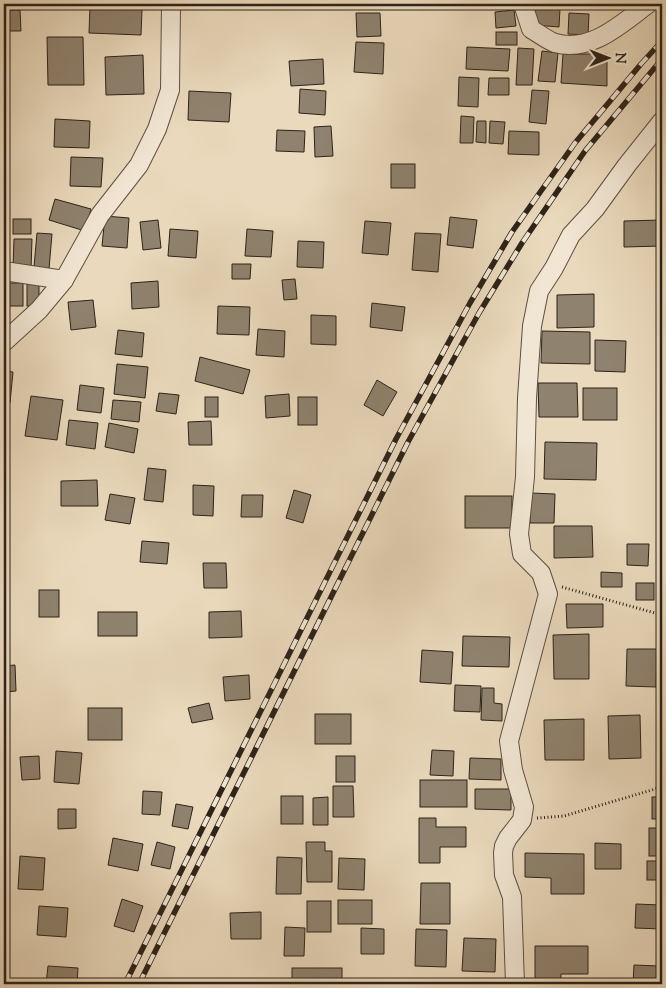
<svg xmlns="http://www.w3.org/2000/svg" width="666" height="988" viewBox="0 0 666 988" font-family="'Sorts Mill Goudy',serif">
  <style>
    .building { fill: #8f826e; stroke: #2d2319 }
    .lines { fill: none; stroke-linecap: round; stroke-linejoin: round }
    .street-casing { stroke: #5c5042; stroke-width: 20 }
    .path { stroke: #2d2319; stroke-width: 3; stroke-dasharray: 1 2.5; stroke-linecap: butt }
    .street { stroke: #f1e6d3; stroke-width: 18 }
    .rail-casing { stroke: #2d2319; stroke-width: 5.5 }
    .rail { stroke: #f1e6d3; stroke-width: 4; stroke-dasharray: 11; stroke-linecap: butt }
  </style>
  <rect width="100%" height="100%" fill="#ead9bc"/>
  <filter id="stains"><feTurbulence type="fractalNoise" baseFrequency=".004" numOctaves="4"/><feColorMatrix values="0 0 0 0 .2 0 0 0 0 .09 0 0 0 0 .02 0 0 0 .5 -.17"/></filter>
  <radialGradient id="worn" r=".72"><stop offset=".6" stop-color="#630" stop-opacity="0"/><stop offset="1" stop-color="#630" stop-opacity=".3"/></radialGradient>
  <!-- building -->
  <g class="building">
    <polygon points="28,4 70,4 69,9 27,7"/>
    <rect x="289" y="4" width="25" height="4"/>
    <polygon points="90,7 142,9 141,35 89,33"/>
    <polygon points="535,7 560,9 559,27 534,25"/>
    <polygon points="4,10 20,10 21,31 4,31"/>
    <polygon points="514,10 516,26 496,28 495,12"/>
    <polygon points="356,13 380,13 381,36 357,37"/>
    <polygon points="569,13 589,14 588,35 568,34"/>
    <rect x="496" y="32" width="21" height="13"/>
    <polygon points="47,37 83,37 84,85 48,85"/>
    <polygon points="356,42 384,43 383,74 354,72"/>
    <polygon points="467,47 510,49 508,71 466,69"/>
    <polygon points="518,48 534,49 532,85 516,85"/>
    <polygon points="542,51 558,53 555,82 538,81"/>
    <polygon points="563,54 607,54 607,86 561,83"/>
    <polygon points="143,55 144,94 106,95 105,57"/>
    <polygon points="323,59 324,84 291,86 289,61"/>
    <polygon points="459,77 479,78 478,107 458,106"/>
    <polygon points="489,78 509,78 509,95 488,95"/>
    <polygon points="300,89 326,91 325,115 299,113"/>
    <polygon points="532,90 549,91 546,124 529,122"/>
    <polygon points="189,91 231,93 229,122 188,120"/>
    <polygon points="461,116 474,117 473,143 460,143"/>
    <polygon points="55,119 90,121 89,148 54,147"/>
    <polygon points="477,121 486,121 486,143 476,142"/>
    <polygon points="490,121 505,122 503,144 489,143"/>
    <polygon points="331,126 333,156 315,157 314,127"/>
    <polygon points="277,130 305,131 304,152 276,151"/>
    <polygon points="509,131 539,132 539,155 508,154"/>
    <polygon points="71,157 103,158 101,187 70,186"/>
    <rect x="391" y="164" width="24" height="24"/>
    <polygon points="55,199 91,209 85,231 49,220"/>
    <polygon points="105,216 129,218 127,248 102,246"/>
    <polygon points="450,217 477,220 473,248 447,245"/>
    <rect x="13" y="219" width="18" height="15"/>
    <polygon points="158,220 161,248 143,250 140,222"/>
    <polygon points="662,220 662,246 624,247 624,221"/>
    <polygon points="365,221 391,223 388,255 362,253"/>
    <polygon points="170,229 198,231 196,258 168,256"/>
    <polygon points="247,229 273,231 271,257 245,256"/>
    <polygon points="37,233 52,234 49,269 34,267"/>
    <polygon points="415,233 441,234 438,272 412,270"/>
    <polygon points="14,239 32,239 31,270 13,269"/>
    <polygon points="298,241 324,242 323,268 297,267"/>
    <polygon points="232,264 251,264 250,279 232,279"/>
    <polygon points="295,279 297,299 284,300 282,280"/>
    <polygon points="158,281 159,307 132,309 131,283"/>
    <rect x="4" y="283" width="19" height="23"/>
    <rect x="27" y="283" width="12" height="23"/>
    <polygon points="594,294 594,327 557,328 557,295"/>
    <polygon points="93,300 96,327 71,330 68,302"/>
    <polygon points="372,303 405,307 402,331 370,327"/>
    <polygon points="218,306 250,307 249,335 217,334"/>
    <polygon points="311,315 336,316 336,345 311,344"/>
    <polygon points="258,329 285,331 284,357 256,355"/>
    <polygon points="118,330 144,333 142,357 115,354"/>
    <polygon points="542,331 590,332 590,364 541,363"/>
    <polygon points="595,340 626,341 625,372 595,371"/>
    <polygon points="200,357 250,370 243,394 195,381"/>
    <polygon points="117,364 148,367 145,398 114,394"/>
    <polygon points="4,371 13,372 10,403 4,403"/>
    <polygon points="377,380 397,392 383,416 364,405"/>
    <polygon points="538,383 577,383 578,417 539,417"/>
    <polygon points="80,385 104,388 101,413 77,410"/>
    <rect x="583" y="388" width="34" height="32"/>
    <polygon points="159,393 179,395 176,414 156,411"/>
    <polygon points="289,394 290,416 266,418 265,396"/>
    <polygon points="31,396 63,400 57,440 25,436"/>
    <rect x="205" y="397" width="13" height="20"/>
    <rect x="298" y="397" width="19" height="28"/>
    <polygon points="113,400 141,402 139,422 111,419"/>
    <polygon points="69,420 98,423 95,449 66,445"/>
    <polygon points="211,421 212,445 189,445 188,422"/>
    <polygon points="109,423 138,429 134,453 105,447"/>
    <polygon points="545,442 597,443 596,480 544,479"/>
    <polygon points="148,468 166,470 163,502 144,500"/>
    <polygon points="97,480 98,506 61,506 61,481"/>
    <polygon points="193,485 214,486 213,516 193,515"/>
    <polygon points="294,490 311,495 303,523 286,518"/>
    <polygon points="531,493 555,494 554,523 530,523"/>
    <polygon points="110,494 135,498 130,524 105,520"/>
    <polygon points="242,495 263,495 262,517 241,517"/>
    <rect x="465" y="496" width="47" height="32"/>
    <polygon points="554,526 592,526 593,557 554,558"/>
    <polygon points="142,541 169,543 167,564 140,562"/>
    <polygon points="627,544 649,544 648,566 627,565"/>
    <polygon points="203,563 226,563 227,588 204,588"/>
    <polygon points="601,572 622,573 622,587 601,587"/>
    <rect x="636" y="583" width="18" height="17"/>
    <rect x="39" y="590" width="20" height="27"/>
    <polygon points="566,604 603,604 603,627 567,628"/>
    <polygon points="241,611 242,637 209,638 209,612"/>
    <rect x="98" y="612" width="39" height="24"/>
    <polygon points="589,634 589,679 554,679 553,635"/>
    <polygon points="463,636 510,637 509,667 462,666"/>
    <polygon points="627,649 657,649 656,687 626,686"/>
    <polygon points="422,650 453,652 451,684 420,682"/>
    <polygon points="15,665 16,691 4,692 4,666"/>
    <polygon points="249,675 250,699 225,701 223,677"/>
    <polygon points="455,685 481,686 480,712 454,711"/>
    <polygon points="482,688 494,688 494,703 502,704 502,721 481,720"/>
    <polygon points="4,700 7,700 5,719 4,719"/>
    <polygon points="209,703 213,719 192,723 188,708"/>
    <rect x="88" y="708" width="34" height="32"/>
    <rect x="315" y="714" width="36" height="30"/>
    <polygon points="640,715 641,758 609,759 608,716"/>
    <polygon points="584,719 584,760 545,760 544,720"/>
    <polygon points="432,750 454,751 453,776 430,775"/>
    <polygon points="56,751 82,753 79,784 54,782"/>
    <polygon points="39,756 40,779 22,780 20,757"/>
    <rect x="336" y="756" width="19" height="26"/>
    <polygon points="470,758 501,759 501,780 469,779"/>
    <rect x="420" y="780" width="47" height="27"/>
    <polygon points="333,786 353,786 354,817 333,817"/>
    <polygon points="475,789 511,789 511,810 475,809"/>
    <polygon points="143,791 162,792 160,815 142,814"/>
    <polygon points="4,793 8,793 6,817 4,817"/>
    <rect x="281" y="796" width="22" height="28"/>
    <polygon points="328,797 328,825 313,825 313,798"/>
    <rect x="652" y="797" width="10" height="22"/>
    <polygon points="176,804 193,807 188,829 172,826"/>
    <polygon points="58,809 76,809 76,828 58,829"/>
    <polygon points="419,818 436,818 436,827 466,827 466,847 440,847 440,863 419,863"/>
    <rect x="649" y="828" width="13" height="28"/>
    <polygon points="113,838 143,844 138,871 108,865"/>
    <polygon points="157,842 175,847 170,869 151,865"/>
    <polygon points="306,842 325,842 325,851 332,851 332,882 307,882"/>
    <polygon points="595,843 621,844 621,869 595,869"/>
    <polygon points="525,853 584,854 584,894 551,894 551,878 525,877"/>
    <polygon points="20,856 45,858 43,890 18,889"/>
    <polygon points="277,857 302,858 301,894 276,894"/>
    <polygon points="339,858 365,859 364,890 338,889"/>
    <rect x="647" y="861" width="15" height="19"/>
    <polygon points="421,883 450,883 450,924 420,924"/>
    <polygon points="4,884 6,884 5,921 4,921"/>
    <polygon points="122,899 143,906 134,932 114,926"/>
    <rect x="338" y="900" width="34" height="24"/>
    <rect x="307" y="901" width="24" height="31"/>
    <polygon points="636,904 661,905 661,929 635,928"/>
    <polygon points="39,906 68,908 66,937 37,935"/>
    <polygon points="261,912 261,939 231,939 230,913"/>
    <polygon points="285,927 305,928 304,956 284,956"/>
    <polygon points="361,928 384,929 384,954 361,954"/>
    <polygon points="416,929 447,930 446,967 415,966"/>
    <polygon points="464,938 496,939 495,972 462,971"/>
    <polygon points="535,946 588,946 588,974 561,974 561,984 535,984"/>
    <polygon points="634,965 659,966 658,984 633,984"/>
    <polygon points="48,966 78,968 77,984 46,984"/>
    <rect x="292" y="968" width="50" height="16"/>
  </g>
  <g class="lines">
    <!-- street casing -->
    <g class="street-casing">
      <g id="street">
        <path d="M 523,4 L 531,29 C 538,33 547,40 555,43 C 591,53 621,24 648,4"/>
        <polyline points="4,271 64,280"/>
        <polyline points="4,342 39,310 64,280 100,215 139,165 157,129 170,90 171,4"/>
        <polyline points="515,984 512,897 504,875 503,853 504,846 508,838 522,820 524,807 513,770 509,741 548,594 541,573 522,554 519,534 525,477 527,398 532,326 539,291 554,268 571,235 595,209 627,165 662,121"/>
      </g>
    </g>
    <!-- path -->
    <g class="path">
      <polyline points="562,587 662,615"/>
      <polyline points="537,818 564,816 662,787"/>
    </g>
    <!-- street -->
    <use href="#street" class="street"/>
    <!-- rail casing -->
    <g class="rail-casing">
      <g id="rail">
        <polyline points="125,984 396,439 470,303 512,232 575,143 641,64 662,41"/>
        <polyline points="139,984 408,442 479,313 522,243 585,151 662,59"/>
      </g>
    </g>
    <!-- rail -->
    <use href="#rail" class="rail"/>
  </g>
  <!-- margin -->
  <rect width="666" height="988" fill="none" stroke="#ead9bc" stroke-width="20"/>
  <rect x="5" y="5" width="656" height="978" fill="none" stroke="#2d2319" stroke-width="2.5"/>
  <rect x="10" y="10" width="646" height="968" fill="none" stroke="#2d2319"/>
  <!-- north arrow -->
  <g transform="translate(608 58) rotate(90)" stroke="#f1e6d3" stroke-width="4" paint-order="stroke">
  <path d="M0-4L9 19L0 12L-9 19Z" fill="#2d2319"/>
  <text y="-8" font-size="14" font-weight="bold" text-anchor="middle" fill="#2d2319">N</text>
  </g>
  <rect width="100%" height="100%" filter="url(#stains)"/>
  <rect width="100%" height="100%" fill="url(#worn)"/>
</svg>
